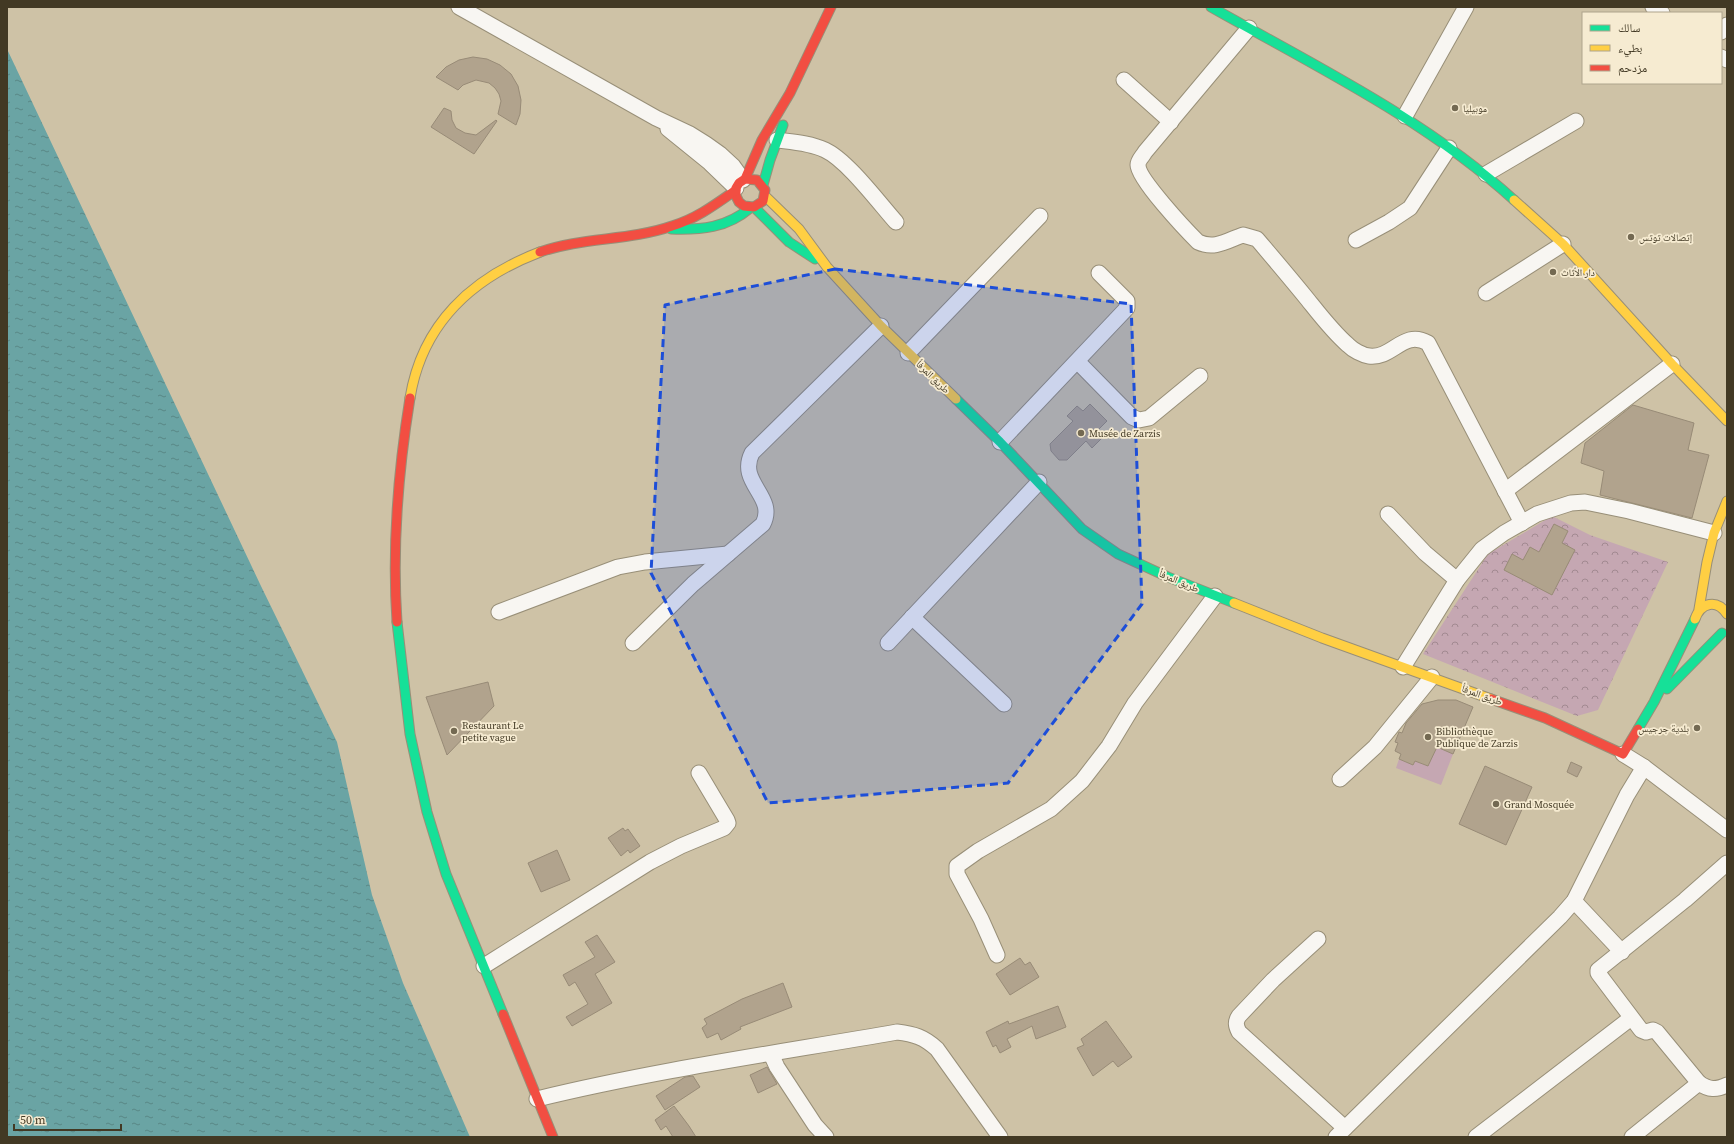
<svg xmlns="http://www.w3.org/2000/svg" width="1734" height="1144" viewBox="0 0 1734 1144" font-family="'Source Serif 4','Noto Naskh Arabic',serif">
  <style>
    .park { fill: url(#park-crowns) }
    .garden { fill: #c5a7b2 }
    .water { fill: url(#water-ripples) }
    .building { fill: #b1a38d; stroke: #988b77 }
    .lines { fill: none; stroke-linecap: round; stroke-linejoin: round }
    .street-casing { stroke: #988f78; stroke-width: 17 }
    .fast-casing { stroke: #988f78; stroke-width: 11 }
    .slow-casing { stroke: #988f78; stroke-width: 11 }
    .jam-casing { stroke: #988f78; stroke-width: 11 }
    .street { stroke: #f8f6f2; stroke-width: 15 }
    .fast { stroke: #16e098; stroke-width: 9 }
    .slow { stroke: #ffcf43; stroke-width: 9 }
    .jam { stroke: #f24e42; stroke-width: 9 }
    .marked { fill: #1d4ed8; fill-opacity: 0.2; stroke: #1d4ed8; stroke-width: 3; stroke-dasharray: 8 5; stroke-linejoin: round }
    .poi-dot { fill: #736952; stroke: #f6ebd1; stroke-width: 1.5 }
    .labels { text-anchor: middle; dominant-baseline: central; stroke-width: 3.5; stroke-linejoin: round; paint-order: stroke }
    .poi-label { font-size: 10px; fill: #423924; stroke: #f6ebd1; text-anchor: start }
    .street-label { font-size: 10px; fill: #423924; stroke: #f6ebd1 }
  </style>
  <defs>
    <pattern id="park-crowns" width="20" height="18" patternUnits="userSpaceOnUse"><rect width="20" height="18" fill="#c5a7b2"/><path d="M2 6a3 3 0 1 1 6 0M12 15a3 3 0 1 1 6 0" fill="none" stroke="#a28991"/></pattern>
    <pattern id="water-ripples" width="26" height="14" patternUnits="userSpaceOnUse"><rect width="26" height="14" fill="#6aa4a4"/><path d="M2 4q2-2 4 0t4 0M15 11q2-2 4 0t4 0" fill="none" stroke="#598785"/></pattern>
  </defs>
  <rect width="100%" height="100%" fill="#cec2a6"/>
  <!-- park -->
  <polygon class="park" points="1552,516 1590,535 1668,562 1598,710 1577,716 1423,654 1488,554"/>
  <!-- garden -->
  <polygon class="garden" points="1437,747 1453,754 1441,785 1396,768 1399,759 1413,765 1415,761 1428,766"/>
  <!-- water -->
  <polygon class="water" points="7,49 260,584 337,742 372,895 403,983 470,1137 7,1137"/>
  <!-- building -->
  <g class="building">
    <polygon points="473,57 487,59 500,65 511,74 518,86 521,100 520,114 516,125 498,114 501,101 499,94 495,88 489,83 476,80 463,85 458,90 436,77 446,67 459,60"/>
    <polygon points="444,108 451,111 452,120 456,128 465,133 476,135 496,120 497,121 474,154 431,127"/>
    <polygon points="1090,404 1107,421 1098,430 1104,436 1092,448 1086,441 1067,460 1059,460 1051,451 1050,444 1073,421 1067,416 1077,406 1083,411"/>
    <polygon points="1633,405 1694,423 1688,450 1709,455 1692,518 1600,495 1604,471 1581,463 1585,443"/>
    <polygon points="1554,524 1568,531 1562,543 1575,550 1552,595 1504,570 1512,554 1523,560 1530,547 1539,552"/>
    <polygon points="488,682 494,706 447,755 426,697"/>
    <polygon points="1438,700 1456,700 1473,707 1453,754 1437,747 1428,766 1415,761 1413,765 1399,759 1401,754 1395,751 1398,743 1395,742 1399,732 1402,733 1406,723 1422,704"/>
    <polygon points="1571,762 1582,767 1577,777 1567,772"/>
    <polygon points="1485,766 1532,787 1506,845 1459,824"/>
    <polygon points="623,828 625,831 628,829 640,846 630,853 628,850 621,856 608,838"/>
    <polygon points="557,850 570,880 541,892 528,863"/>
    <polygon points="597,935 615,962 595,974 612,1003 572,1026 566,1017 588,1004 575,982 569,986 563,975 595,957 585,942"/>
    <polygon points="1020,958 1025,965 1030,962 1039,977 1010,995 996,974"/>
    <polygon points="783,983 792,1007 740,1027 741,1029 721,1040 718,1033 707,1038 702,1028 707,1024 704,1019 742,999"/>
    <polygon points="1058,1006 1066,1027 1036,1039 1032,1026 1007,1039 1011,1047 1000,1053 996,1045 993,1047 986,1032 1008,1021 1009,1024"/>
    <polygon points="1106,1021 1132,1057 1118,1067 1113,1061 1093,1076 1077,1048 1084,1045 1081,1039"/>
    <polygon points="767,1067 777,1084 758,1093 750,1075"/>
    <polygon points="693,1076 700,1087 665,1110 656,1096 685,1077"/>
    <polygon points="674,1106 689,1126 696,1137 673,1137 666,1126 661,1130 655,1120"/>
  </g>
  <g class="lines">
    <!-- street casing -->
    <g class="street-casing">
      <g id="street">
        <polyline points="459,7 656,118 690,134 706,144 720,154 733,166 743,180"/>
        <polyline points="1653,7 1662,13"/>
        <path d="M 1249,28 L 1145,152 C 1143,156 1138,160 1138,165 C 1138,179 1186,230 1198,242 C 1215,250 1228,240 1243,235 L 1257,239 C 1274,259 1291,279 1308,300 C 1320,315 1333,332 1348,345 C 1353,350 1362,355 1369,356 C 1393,359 1403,329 1428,343 L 1522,523"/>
        <polyline points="1721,32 1727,25"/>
        <polyline points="1721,57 1727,60"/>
        <polyline points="1124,80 1171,122"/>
        <polyline points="1405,116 1466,7"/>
        <polyline points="668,129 710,163 736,188"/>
        <path d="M 777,140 C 793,142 810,143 825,150 C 847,160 879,203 896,222"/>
        <polyline points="1486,174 1576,121"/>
        <polyline points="1356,240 1389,222 1410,208 1449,148"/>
        <polyline points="1486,293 1563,244"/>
        <polyline points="908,353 1040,216"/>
        <polyline points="1078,362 1132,417 1139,420 1149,418 1200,376"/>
        <polyline points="1000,442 1127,308 1127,301 1099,273"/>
        <polyline points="1505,491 1672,364"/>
        <polyline points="1388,514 1425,553 1457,580"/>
        <polyline points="499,612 618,567 645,562 728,554"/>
        <polyline points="912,617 1004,704"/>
        <path d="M 633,643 L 693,584 L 763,524 C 777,496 737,483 752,453 L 881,326"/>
        <polyline points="888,643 1039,482"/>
        <polyline points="1403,667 1457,580 1482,549 1504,533 1537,514 1571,503 1585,502 1629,511 1714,533"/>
        <polyline points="1623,754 1644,767 1727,830"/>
        <polyline points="1340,779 1375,747 1432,677"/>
        <polyline points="1574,901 1622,952"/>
        <path d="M 1318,939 L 1273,980 L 1239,1016 C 1235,1022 1236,1026 1239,1032 L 1345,1128"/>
        <polyline points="997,955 981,919 957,874 957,866 978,851 1051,809 1082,781 1109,746 1135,703 1215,596"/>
        <polyline points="484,966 650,862 681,846 724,828 728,823 727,820 699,773"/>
        <polyline points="771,1054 777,1067 815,1125 826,1137"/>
        <polyline points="1699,1083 1657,1032 1653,1030 1646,1032 1641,1030 1598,973 1598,970 1685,900 1727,863"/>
        <path d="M 537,1099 C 656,1070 777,1053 897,1032 C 914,1034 924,1037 937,1049 L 1000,1137"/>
        <polyline points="1336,1137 1560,917 1574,901 1627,795 1644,767"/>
        <polyline points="1476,1137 1631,1018"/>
        <path d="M 1632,1137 L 1699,1083 C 1709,1090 1716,1090 1727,1085"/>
      </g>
    </g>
    <!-- fast casing -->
    <g class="fast-casing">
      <g id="fast">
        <path d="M 1211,7 C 1315,66 1425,119 1514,200"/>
        <polyline points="763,185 770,160 783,125"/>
        <polyline points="754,207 789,242 815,259"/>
        <path d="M 671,229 C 701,230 727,228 750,208"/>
        <polyline points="956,399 1000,442 1082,529 1118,554 1168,577 1234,603"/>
        <polyline points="397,622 410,734 427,812 446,874 503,1014"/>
        <polyline points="1667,689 1722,633"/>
        <polyline points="1638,729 1654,702 1695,619"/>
      </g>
    </g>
    <!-- slow casing -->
    <g class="slow-casing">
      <g id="slow">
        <polyline points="765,196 799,229 827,267 881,326 956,399"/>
        <polyline points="1514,200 1563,244 1672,364 1727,421"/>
        <path d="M 410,398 C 422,324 472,278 540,252"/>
        <polyline points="1234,603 1322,638 1491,699"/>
        <polyline points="1699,609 1707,562 1714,533 1727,501"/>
        <path d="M 1695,619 C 1701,602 1717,599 1727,614"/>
      </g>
    </g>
    <!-- jam casing -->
    <g class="jam-casing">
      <g id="jam">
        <polyline points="745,179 757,180 765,190 763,201 754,207 744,206 739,202 736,196 736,188 739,183 745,179 762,140 790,93 831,7"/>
        <path d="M 540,252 C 583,237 629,241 672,226 C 696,219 716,204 736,190"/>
        <path d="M 397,622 C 392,548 398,472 410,398"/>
        <polyline points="1491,699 1545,718 1623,754 1638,729"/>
        <polyline points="503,1014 553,1137"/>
      </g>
    </g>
    <!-- street -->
    <use href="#street" class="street"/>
    <!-- fast -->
    <use href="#fast" class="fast"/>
    <!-- slow -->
    <use href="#slow" class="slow"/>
    <!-- jam -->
    <use href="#jam" class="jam"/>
  </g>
  <!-- marked area -->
  <path class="marked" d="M 835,269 L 1131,304 L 1142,604 L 1008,783 L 768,803 L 651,573 L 665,305 Z"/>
  <!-- markers -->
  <g class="poi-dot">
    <circle cx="1455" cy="108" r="4"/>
    <circle cx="1631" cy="237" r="4"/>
    <circle cx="1553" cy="272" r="4"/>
    <circle cx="1081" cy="433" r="4"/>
    <circle cx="1697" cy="728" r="4"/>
    <circle cx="454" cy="731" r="4"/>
    <circle cx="1428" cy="737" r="4"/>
    <circle cx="1496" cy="804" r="4"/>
  </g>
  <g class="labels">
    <!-- poi labels -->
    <g class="poi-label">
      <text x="1463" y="108">موبيليا</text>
      <text x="1639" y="237">إتصالات توتس</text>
      <text x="1561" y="272">دار الأثاث</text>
      <text x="1089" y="433">Musée de Zarzis</text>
      <text x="462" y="725">Restaurant Le<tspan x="462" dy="12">petite vague</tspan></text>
      <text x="1689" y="728" text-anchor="end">بلدية جرجيس</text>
      <text x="1436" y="731">Bibliothèque<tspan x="1436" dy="12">Publique de Zarzis</tspan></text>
      <text x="1504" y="804">Grand Mosquée</text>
    </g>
    <!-- street labels -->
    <g class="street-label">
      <text transform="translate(933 377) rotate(44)">طريق المرفأ</text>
      <text transform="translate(1179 581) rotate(23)">طريق المرفأ</text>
      <text transform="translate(1482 695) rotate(20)">طريق المرفأ</text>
    </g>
  </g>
  <!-- border -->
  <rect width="1734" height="1144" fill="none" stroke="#423924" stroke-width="16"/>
  <!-- legend -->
  <rect x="1582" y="12" width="140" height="72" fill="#f6ebd1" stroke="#aea48c"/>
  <rect x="1590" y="25" width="20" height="6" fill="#16e098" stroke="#aea48c"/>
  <text x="1618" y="32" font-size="12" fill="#423924">سالك</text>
  <rect x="1590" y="45" width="20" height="6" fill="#ffcf43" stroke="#aea48c"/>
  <text x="1618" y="52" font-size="12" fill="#423924">بطيء</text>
  <rect x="1590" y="65" width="20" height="6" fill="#f24e42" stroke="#aea48c"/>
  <text x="1618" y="72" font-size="12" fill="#423924">مزدحم</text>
  <!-- scale -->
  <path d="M14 1124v6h107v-6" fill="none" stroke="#423924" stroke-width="2"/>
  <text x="20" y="1124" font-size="12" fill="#423924" stroke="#f6ebd1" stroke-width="3" paint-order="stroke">50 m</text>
</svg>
